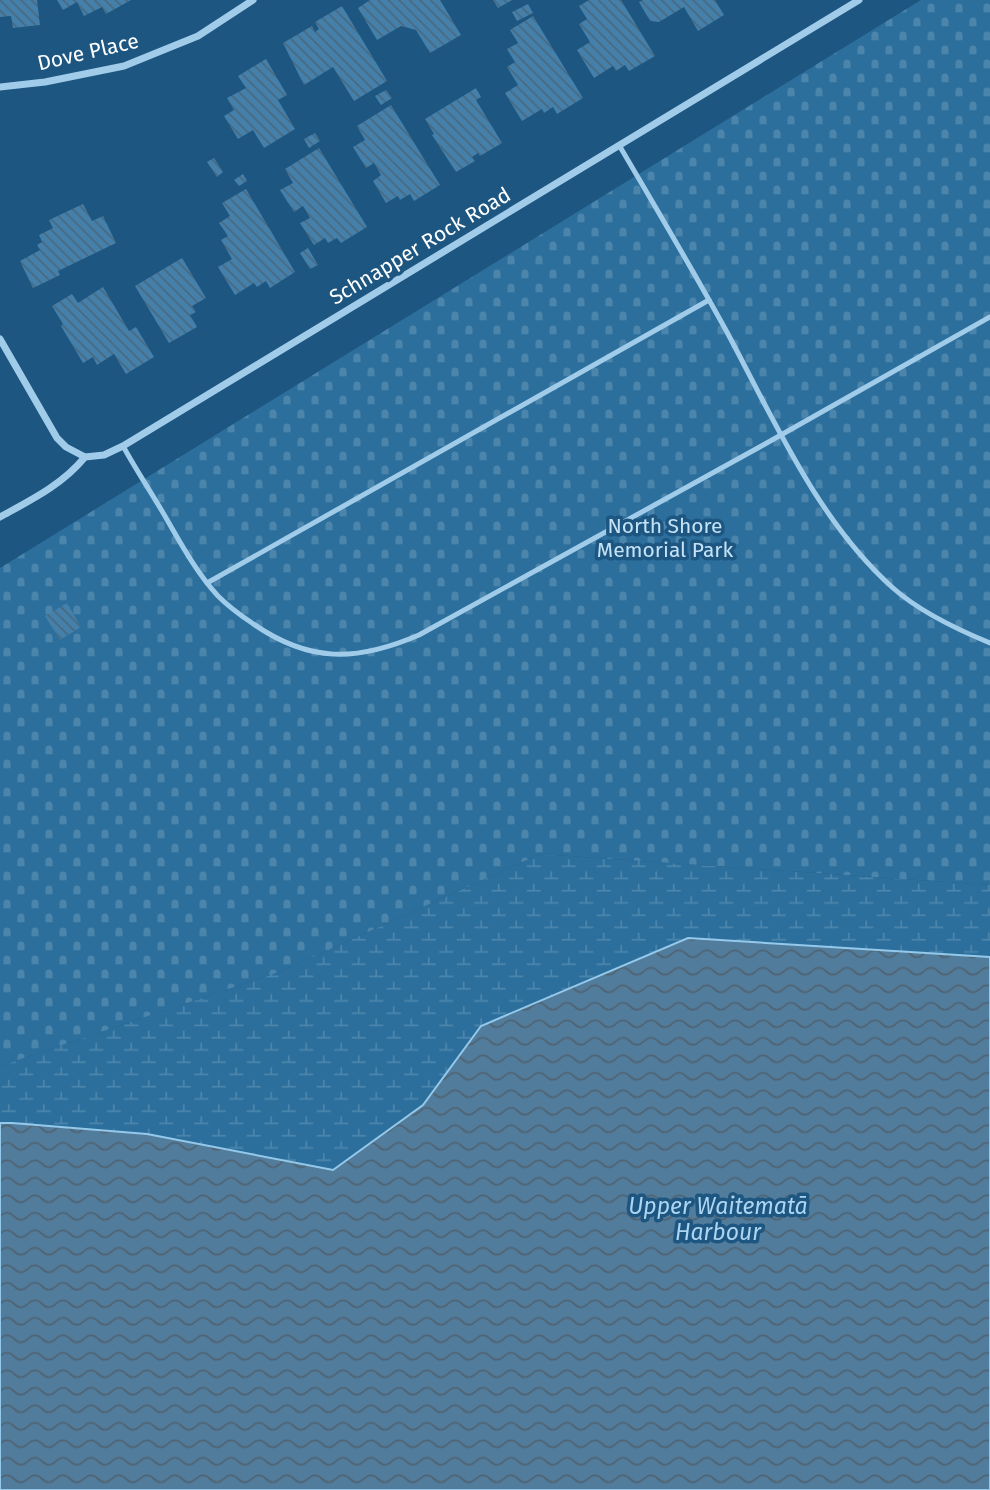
<svg xmlns="http://www.w3.org/2000/svg" width="990" height="1490" viewBox="0 0 990 1490" font-family="'Fira Sans',sans-serif">
  <style>
    .wetland { fill: url(#wetland-marsh) }
    .cemetery { fill: url(#cemetery-stones) }
    .water { fill: url(#water-waves); stroke: #94c9eb; stroke-width: 2 }
    .building { fill: url(#building-back-hatch) }
    .lines { fill: none; stroke-linecap: round; stroke-linejoin: round }
    .lane { stroke: #a1cce9; stroke-width: 5 }
    .street { stroke: #a1cce9; stroke-width: 7 }
    .labels { text-anchor: middle; dominant-baseline: central; stroke-width: 7; stroke-linejoin: round; paint-order: stroke }
    .street-label { font-size: 21px; fill: #fff; stroke: #1d5680 }
    .park-label { font-size: 21px; fill: #c5e3f7; stroke: #1d5680 }
    .water-label { font-size: 23px; font-style: italic; fill: #acd5f1; stroke: #1d5680 }
  </style>
  <defs>
    <pattern id="wetland-marsh" width="20" height="14" patternUnits="userSpaceOnUse" patternTransform="scale(1.75)"><rect width="20" height="14" fill="#2c6f9d"/><path d="M1 5h8M5 5V1M11 12h8M15 12V8" fill="none" stroke="#4c85ac"/></pattern>
    <pattern id="cemetery-stones" width="16" height="16" patternUnits="userSpaceOnUse" patternTransform="scale(1.75)"><rect width="16" height="16" fill="#2c6f9d"/><path d="M2 7V4a2 2 0 0 1 4 0v3zM10 15v-3a2 2 0 0 1 4 0v3z" fill="#4c85ac"/></pattern>
    <pattern id="water-waves" width="16" height="10" patternUnits="userSpaceOnUse" patternTransform="scale(1.75)"><rect width="16" height="10" fill="#527c9b"/><path d="M0 5q4-4 8 0t8 0" fill="none" stroke="#4f6474"/></pattern>
    <pattern id="building-back-hatch" width="6" height="6" patternUnits="userSpaceOnUse" patternTransform="scale(1.75)"><rect width="6" height="6" fill="#4580aa"/><path d="M-1 5l2 2M0 0l6 6M5-1l2 2" fill="none" stroke="#486980"/></pattern>
  </defs>
  <rect width="100%" height="100%" fill="#1d5680"/>
  <!-- wetland -->
  <polygon class="wetland" points="540,854 990,885 990,1490 0,1490 0,1066 282,971"/>
  <!-- cemetery -->
  <polygon class="cemetery" points="921,0 990,0 990,885 540,854 282,971 0,1066 0,568"/>
  <!-- water -->
  <polygon class="water" points="688,938 990,957 990,1490 0,1490 0,1123 12,1123 147,1134 333,1170 423,1105 481,1026"/>
  <!-- building -->
  <g class="building">
    <polygon points="0,0 37,0 40,25 13,28 11,16 0,17"/>
    <polygon points="57,0 131,0 106,14 102,7 84,16 77,2 63,10"/>
    <polygon points="370,0 440,0 461,35 430,53 416,30 401,26 377,40 358,8"/>
    <polygon points="493,0 512,0 498,8"/>
    <polygon points="589,0 621,0 655,56 629,71 625,65 616,71 613,66 594,78 577,50 590,42 579,24 587,19 579,6"/>
    <polygon points="643,0 715,0 724,15 698,31 684,7 659,22 650,21 639,2"/>
    <polygon points="528,4 533,13 517,21 512,12"/>
    <polygon points="342,6 387,81 354,101 333,67 304,85 283,43 312,26 315,32 319,29 315,22"/>
    <polygon points="533,16 583,98 557,114 553,107 544,113 542,109 522,121 505,93 518,85 507,67 515,62 507,49 518,43 510,30"/>
    <polygon points="266,59 287,95 278,100 295,129 264,148 253,130 238,139 224,116 234,110 227,98 246,88 238,76"/>
    <polygon points="476,88 481,97 476,100 502,143 480,156 478,153 472,157 475,161 456,172 432,135 434,134 425,119"/>
    <polygon points="386,90 392,98 381,105 375,96"/>
    <polygon points="391,105 440,185 414,201 410,194 400,200 398,196 386,203 373,181 381,175 374,163 366,168 353,147 365,140 357,126"/>
    <polygon points="315,133 320,141 309,148 304,139"/>
    <polygon points="319,148 367,227 341,243 337,238 328,243 325,238 314,245 300,223 310,218 303,206 294,212 280,190 293,183 285,169"/>
    <polygon points="214,158 223,172 217,177 207,162"/>
    <polygon points="243,174 247,181 239,186 234,180"/>
    <polygon points="246,189 295,272 270,288 266,281 257,287 254,283 235,295 218,267 232,259 221,240 228,236 219,223 230,216 222,203"/>
    <polygon points="83,204 92,221 103,216 116,243 58,271 60,275 33,288 20,261 40,250 37,245 42,242 39,235 53,228 49,220"/>
    <polygon points="308,248 318,265 310,269 300,253"/>
    <polygon points="182,258 206,298 192,306 196,312 190,315 197,327 169,343 135,286"/>
    <polygon points="103,287 129,331 136,327 154,357 126,374 114,354 97,365 93,357 83,363 61,326 63,324 52,306 72,294 78,303"/>
    <polygon points="67,603 81,627 60,640 45,616"/>
  </g>
  <g class="lines">
    <!-- lane -->
    <g class="lane">
      <path d="M 619,145 C 656,208 693,270 728,334 C 775,422 818,521 893,588 C 920,612 956,629 990,643"/>
      <path d="M 123,446 C 135,468 149,489 162,511 C 179,540 195,571 218,596 C 228,606 240,615 252,623 C 309,663 356,662 419,635 L 765,444 L 990,317"/>
      <polyline points="207,583 709,300"/>
    </g>
    <!-- street -->
    <g class="street">
      <polyline points="0,87 45,82 124,66 198,36 253,0"/>
      <polyline points="0,339 57,438 66,447 85,457"/>
      <path d="M 0,517 C 31,500 62,485 85,457 L 104,455 L 123,446 L 859,0"/>
    </g>
  </g>
  <g class="labels">
    <!-- street labels -->
    <g class="street-label">
      <text transform="translate(88 52) rotate(-13)">Dove Place</text>
      <text transform="translate(420 246) rotate(-31)">Schnapper Rock Road</text>
    </g>
    <!-- park labels -->
    <g class="park-label">
      <text x="665" y="526">North Shore<tspan x="665" dy="24">Memorial Park</tspan></text>
    </g>
    <!-- water labels -->
    <g class="water-label">
      <text x="718" y="1206">Upper Waitematā<tspan x="718" dy="26">Harbour</tspan></text>
    </g>
  </g>
</svg>
